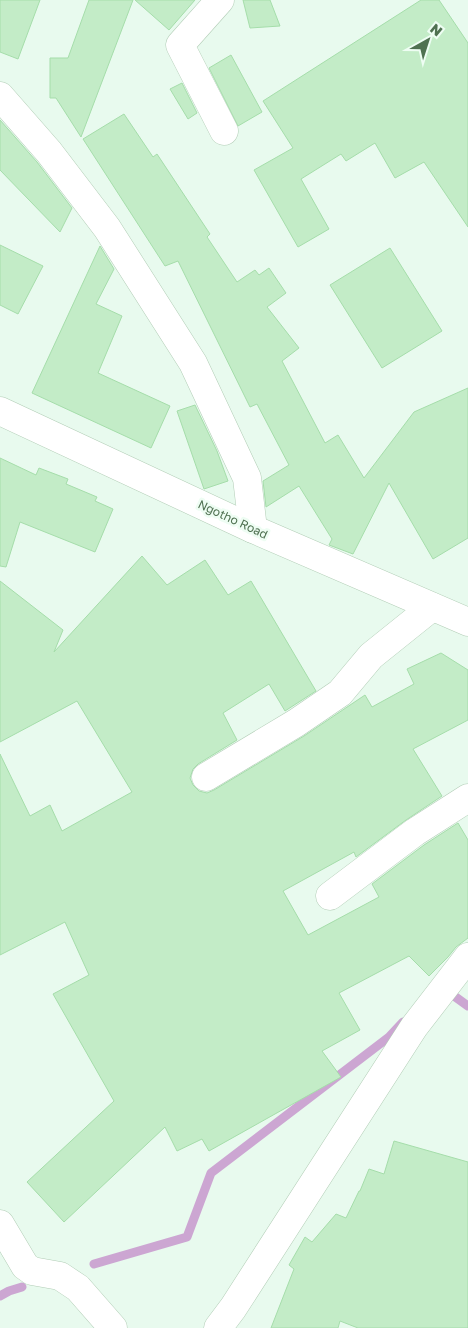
<svg xmlns="http://www.w3.org/2000/svg" width="468" height="1328" viewBox="0 0 468 1328" font-family="'Golos Text',sans-serif">
  <style>
    .lines { fill: none; stroke-linecap: round; stroke-linejoin: round }
    .stream { stroke: #cca6d2; stroke-width: 9 }
    .building { fill: #c3ecc7; stroke: #a5ddaa }
    .minor-casing { stroke: #b2cdb6; stroke-width: 29 }
    .minor { stroke: #fff; stroke-width: 28 }
    .labels { text-anchor: middle; dominant-baseline: central; stroke-width: 5; stroke-linejoin: round; paint-order: stroke }
    .street-label { font-size: 12px; fill: #4f7151; stroke: #eefdf3 }
  </style>
  <rect width="100%" height="100%" fill="#e8faee"/>
  <g class="lines">
    <!-- stream -->
    <g class="stream">
      <polyline points="450,993 468,1006"/>
      <polyline points="94,1264 187,1237 211,1173 389,1037 403,1022"/>
      <polyline points="0,1296 9,1291 22,1287"/>
    </g>
  </g>
  <!-- building -->
  <g class="building">
    <polygon points="0,0 40,0 18,59 0,52"/>
    <polygon points="89,0 133,0 81,137 56,98 50,98 50,58 68,58"/>
    <polygon points="135,0 195,0 169,30"/>
    <polygon points="243,0 270,0 280,26 250,28"/>
    <polygon points="421,0 439,0 468,43 468,227 424,162 395,178 375,143 346,161 341,154 301,179 329,229 298,247 254,170 293,148 263,101"/>
    <polygon points="231,55 262,112 238,126 209,68"/>
    <polygon points="182,83 197,113 188,119 170,89"/>
    <polygon points="124,114 153,157 157,154 210,234 207,237 237,282 255,270 259,275 269,268 286,293 267,307 299,348 282,361 325,443 338,435 364,478 414,412 468,388 468,538 433,559 389,483 353,554 329,545 332,539 299,486 266,507 263,481 289,465 257,404 250,407 178,261 165,266 83,139"/>
    <polygon points="0,120 37,162 72,208 60,232 0,170"/>
    <polygon points="0,245 43,266 18,314 0,305"/>
    <polygon points="100,246 114,269 96,304 122,316 98,373 170,406 151,448 32,393"/>
    <polygon points="390,248 442,331 382,368 330,285"/>
    <polygon points="195,405 217,451 228,481 204,489 177,411"/>
    <polygon points="0,458 36,475 39,468 68,479 66,484 97,497 95,501 113,509 95,552 20,522 6,567 0,566"/>
    <polygon points="142,556 167,585 205,560 228,595 251,581 316,691 285,711 269,684 223,713 237,740 198,764 193,769 190,778 193,785 199,791 207,793 214,790 304,736 365,695 372,707 414,684 407,669 441,653 468,670 468,720 413,749 442,796 406,820 356,857 354,852 283,891 308,935 379,897 372,884 424,845 458,823 468,840 468,938 456,947 448,957 429,976 409,956 339,993 360,1030 322,1051 341,1077 209,1151 202,1139 177,1151 165,1127 64,1222 27,1182 114,1101 53,994 89,975 65,922 0,955 0,754 30,816 50,805 62,831 132,792 77,701 0,742 0,581 63,630 54,652"/>
    <polygon points="394,1141 468,1162 468,1328 358,1328 340,1321 338,1328 271,1328 294,1269 289,1265 305,1237 312,1242 336,1214 346,1218 359,1191 360,1191 369,1169 384,1174"/>
  </g>
  <g class="lines">
    <!-- minor casing -->
    <g class="minor-casing">
      <g id="minor">
        <polyline points="220,0 180,45 224,131"/>
        <polyline points="0,96 49,152 107,228 193,363 247,478 253,529"/>
        <polyline points="0,411 253,529 468,622"/>
        <polyline points="206,777 296,723 340,693 371,656 432,607"/>
        <polyline points="330,896 415,832 468,798"/>
        <polyline points="0,1224 25,1266 32,1271 60,1276 78,1288 113,1328"/>
        <polyline points="218,1328 233,1308 414,1027 468,957"/>
      </g>
    </g>
    <!-- minor -->
    <use href="#minor" class="minor"/>
  </g>
  <g class="labels">
    <!-- street labels -->
    <g class="street-label">
      <text transform="translate(233 519) rotate(25)">Ngotho Road</text>
    </g>
  </g>
  <!-- north arrow -->
  <g transform="translate(428 40) rotate(39)" stroke="#eefdf3" stroke-width="4" paint-order="stroke">
  <path d="M0-4L9 19L0 12L-9 19Z" fill="#4f7151"/>
  <text y="-8" font-size="14" font-weight="bold" text-anchor="middle" fill="#4f7151">N</text>
  </g>
</svg>
